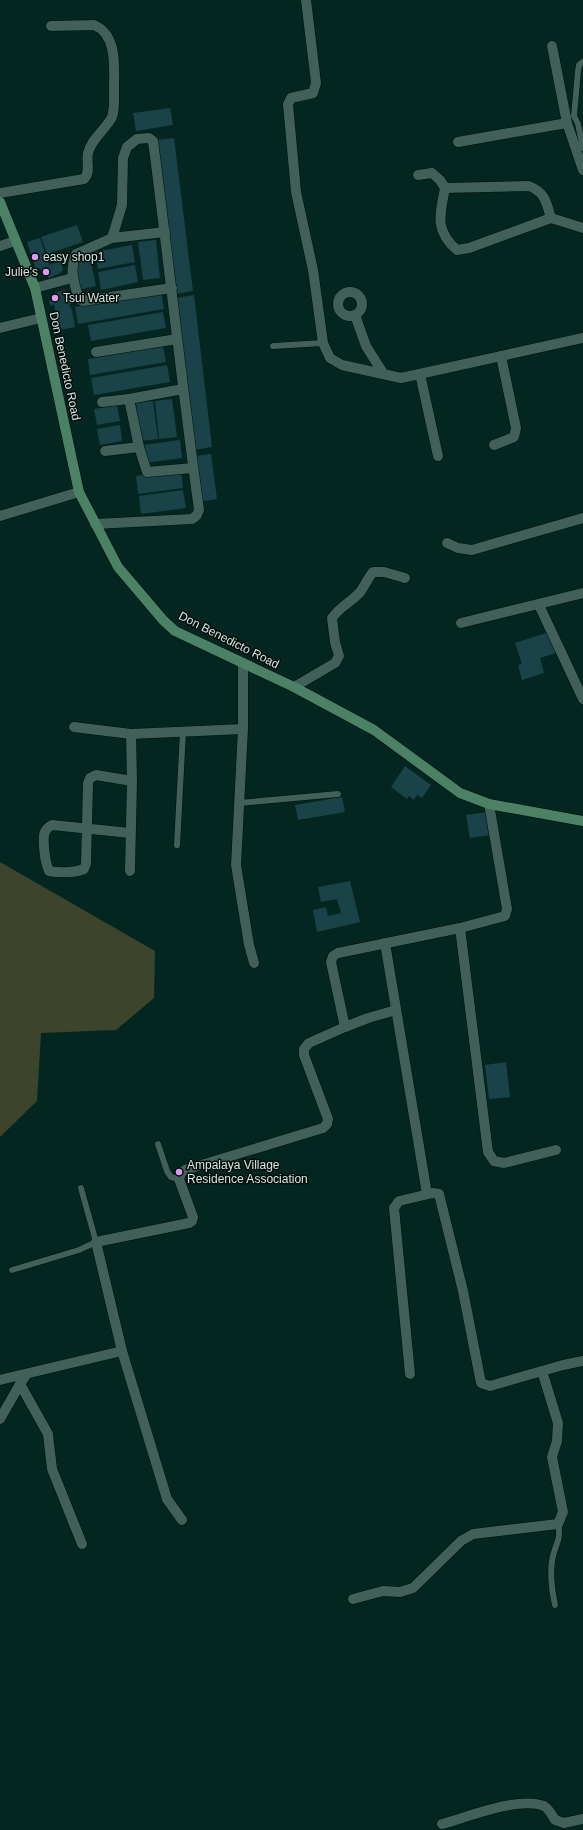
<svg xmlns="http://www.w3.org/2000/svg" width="583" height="1830" viewBox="0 0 583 1830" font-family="Arial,sans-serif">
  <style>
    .green { fill: #3c442b }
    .building { fill: #194348 }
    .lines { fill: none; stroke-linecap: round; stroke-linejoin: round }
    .lane-casing { stroke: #000e09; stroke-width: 7 }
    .street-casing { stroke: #000e09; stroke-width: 11 }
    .secondary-casing { stroke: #000e09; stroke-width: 11 }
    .lane { stroke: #406059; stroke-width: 6 }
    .street { stroke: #406059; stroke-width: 10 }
    .secondary { stroke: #4b8165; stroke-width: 10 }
    .poi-dot { fill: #de98f2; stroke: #020c09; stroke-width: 1.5 }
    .labels { text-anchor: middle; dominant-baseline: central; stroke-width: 3; stroke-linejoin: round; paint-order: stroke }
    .poi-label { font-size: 12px; fill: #d5e7e2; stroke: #020c09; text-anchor: start }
    .street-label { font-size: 12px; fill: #d5e7e2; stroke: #020c09 }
  </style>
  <rect width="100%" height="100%" fill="#042620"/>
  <!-- green -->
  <polygon class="green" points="0,862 155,951 154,998 116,1030 41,1033 37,1101 0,1137"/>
  <!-- building -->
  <g class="building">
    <polygon points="170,108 173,125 136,131 133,113"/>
    <polygon points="174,138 193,291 176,294 157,140"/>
    <polygon points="77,225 83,242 47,254 41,237"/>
    <polygon points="40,238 49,265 61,261 63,270 60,273 49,278 39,268 36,270 27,242"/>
    <polygon points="156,240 160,278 143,280 138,242"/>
    <polygon points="132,245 135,262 98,269 95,252"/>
    <polygon points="90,257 96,286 78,290 74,262"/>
    <polygon points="135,265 138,282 101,290 98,272"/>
    <polygon points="65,290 69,293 73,303 69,305 72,310 75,327 60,330 54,304 51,306 49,303 54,293"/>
    <polygon points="161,292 164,309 78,324 75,307"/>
    <polygon points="194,295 212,447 194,450 176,298"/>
    <polygon points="163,312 166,328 91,341 88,325"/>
    <polygon points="163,346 166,362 90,375 88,359"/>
    <polygon points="167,365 170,382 94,395 91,378"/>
    <polygon points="172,399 177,437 159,439 155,401"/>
    <polygon points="153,401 158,439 141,441 136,403"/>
    <polygon points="117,405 120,421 97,425 94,409"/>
    <polygon points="120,425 122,441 100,445 97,429"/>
    <polygon points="180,440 182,458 145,463 143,445"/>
    <polygon points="211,454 217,499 199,502 194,456"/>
    <polygon points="181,470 183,488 138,494 136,476"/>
    <polygon points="183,490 186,508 141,514 139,496"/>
    <polygon points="552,631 559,652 540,658 544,673 522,680 518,665 522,664 515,643"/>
    <polygon points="405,766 431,785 422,798 417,795 414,800 409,796 407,799 391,787"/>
    <polygon points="342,797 345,812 298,820 295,805"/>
    <polygon points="487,812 491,835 470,838 466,815"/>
    <polygon points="350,881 360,922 317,932 313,910 326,907 328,916 341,913 337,899 321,902 318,887"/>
    <polygon points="506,1062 510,1097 489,1099 485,1065"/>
  </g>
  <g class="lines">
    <!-- lane casing -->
    <g class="lane-casing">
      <g id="lane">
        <polyline points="583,62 579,65 578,71 574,116 578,124 583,148"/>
        <polyline points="273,346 323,343"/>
        <polyline points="239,803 338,794"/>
        <polyline points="177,845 183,732"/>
        <polyline points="158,1144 167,1171 171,1177 179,1179"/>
        <polyline points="12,1270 79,1250 96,1242 81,1188"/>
        <path d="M 555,1605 C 552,1591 550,1575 552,1561 C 554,1546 562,1540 558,1524"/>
      </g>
    </g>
    <!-- street casing -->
    <g class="street-casing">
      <g id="street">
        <polyline points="306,0 316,83 313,93 291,98 288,104 296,192 313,270 323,343 330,358 342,365 401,378 583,338"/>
        <polyline points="552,46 567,123 583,170"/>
        <polyline points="458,142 567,123"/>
        <path d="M 418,175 L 432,173 L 440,180 L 445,188 C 440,214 434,230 457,250 L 469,248 L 551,218 L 583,228"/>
        <path d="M 445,188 L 529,186 C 546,193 546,202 551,218"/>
        <path d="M 0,193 L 84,179 C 91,172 86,162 88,153 C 91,139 106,129 112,117 C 115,108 114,97 114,89 C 114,68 118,35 94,25 L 51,26"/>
        <path d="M 165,232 L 112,238 L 76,254 C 69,270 74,283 79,299 L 83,301 L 172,288"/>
        <polyline points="0,246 15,241"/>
        <polyline points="35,288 72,278"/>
        <circle cx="350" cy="304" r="12"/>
        <polyline points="355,315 366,346 383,373"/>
        <polyline points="0,328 41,318"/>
        <polyline points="96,352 177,339"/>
        <polyline points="420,374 438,456"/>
        <polyline points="129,399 139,447 147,472 193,468"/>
        <polyline points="102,402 129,399 183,389"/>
        <polyline points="494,445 514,437 516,428 501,356"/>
        <polyline points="105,451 139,447"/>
        <polyline points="0,516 79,492"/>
        <path d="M 95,524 L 192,519 L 197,515 L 199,510 C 182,387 169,264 153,141 L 149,138 L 137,139 L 127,147 L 123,158 L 122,205 L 112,238"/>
        <polyline points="447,543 458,548 472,550 583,518"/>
        <polyline points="539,605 583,699"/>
        <polyline points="461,623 583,593"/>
        <polyline points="243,664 243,729 236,865 249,945 254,963"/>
        <path d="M 294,687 L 335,663 L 339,656 L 335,642 L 332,618 C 341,605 352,602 361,591 C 365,585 368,578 373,572 L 384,572 L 405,578"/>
        <polyline points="74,727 131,734 243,729"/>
        <path d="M 130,833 L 52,825 C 48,827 45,830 44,835 C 43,845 45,862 49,871 C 59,873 74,873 84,869 L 86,864 L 88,783 L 90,778 L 96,775 L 132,781"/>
        <polyline points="130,871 132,781 131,734"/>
        <polyline points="460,928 488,1152 494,1161 504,1163 556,1150"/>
        <polyline points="385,943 427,1194"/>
        <polyline points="345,1027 368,1018 396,1010"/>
        <polyline points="27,1374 20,1384 48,1434 52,1469 82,1544"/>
        <polyline points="410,1374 394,1208 399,1201 433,1193 439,1194 463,1291 481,1383 490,1386 563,1365 583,1361"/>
        <polyline points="0,1380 122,1351"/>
        <polyline points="0,1419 20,1384"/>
        <polyline points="182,1520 167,1499 122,1351 96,1242 189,1223 192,1221 193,1217 179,1179 181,1173 185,1170 323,1128 327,1124 328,1119 304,1055 304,1049 309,1043 345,1027 331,962 333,956 338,953 460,928 505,916 507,909 489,804"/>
        <polyline points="353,1599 383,1591 400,1592 413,1588 461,1541 473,1534 558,1524 563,1512 552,1457 557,1441 558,1423 542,1371"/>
        <path d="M 442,1824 C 468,1817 519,1796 544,1806 C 549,1809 552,1815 555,1820 L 564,1823 L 583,1819"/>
      </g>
    </g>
    <!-- secondary casing -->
    <g class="secondary-casing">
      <polyline id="secondary" points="0,202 35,288 79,492 118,567 163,620 175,631 294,687 374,730 460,793 489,804 583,821"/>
    </g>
    <!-- lane -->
    <use href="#lane" class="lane"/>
    <!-- street -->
    <use href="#street" class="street"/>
    <!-- secondary -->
    <use href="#secondary" class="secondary"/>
  </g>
  <!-- markers -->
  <g class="poi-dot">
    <circle cx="35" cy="257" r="4"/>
    <circle cx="46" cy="272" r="4"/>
    <circle cx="55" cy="298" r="4"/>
    <circle cx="179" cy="1172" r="4"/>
  </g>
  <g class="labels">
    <!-- poi labels -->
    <g class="poi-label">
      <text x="43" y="257">easy shop1</text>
      <text x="38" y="272" text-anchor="end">Julie's</text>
      <text x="63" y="298">Tsui Water</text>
      <text x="187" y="1165">Ampalaya Village<tspan x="187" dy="14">Residence Association</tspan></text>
    </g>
    <!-- street labels -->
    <g class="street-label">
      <text transform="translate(65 366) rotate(78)">Don Benedicto Road</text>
      <text transform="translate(229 640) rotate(27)">Don Benedicto Road</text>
    </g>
  </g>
</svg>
